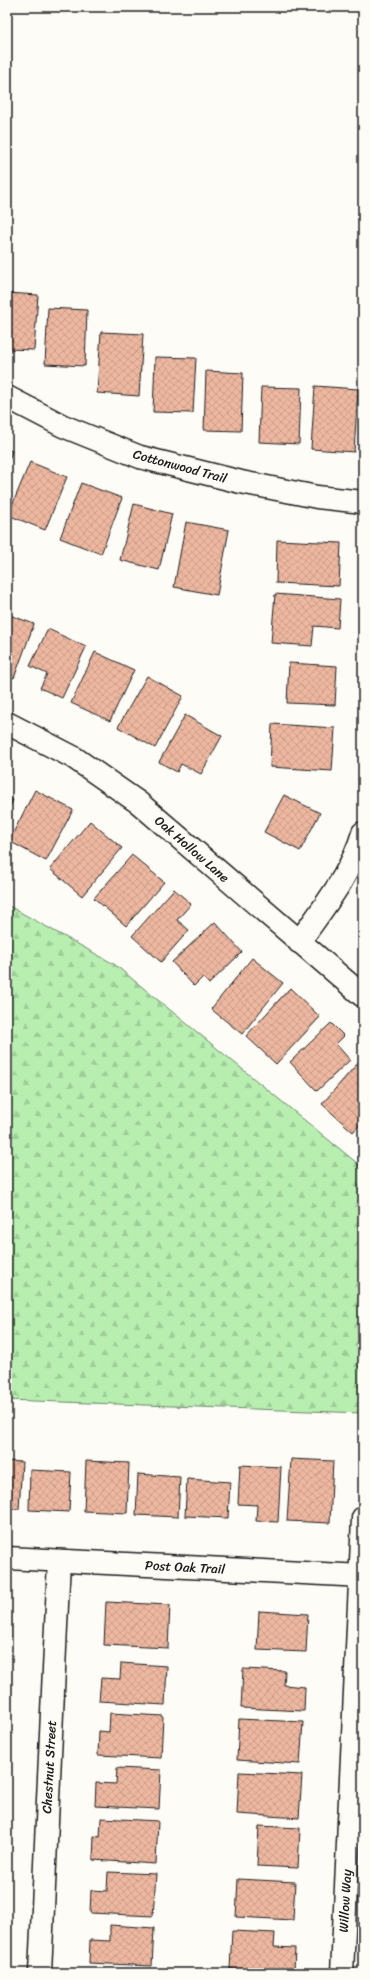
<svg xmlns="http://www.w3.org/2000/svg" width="370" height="1980" viewBox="0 0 370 1980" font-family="Sriracha,sans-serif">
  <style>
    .forest { fill: url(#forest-firs); stroke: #6a8666 }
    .building { fill: url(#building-cross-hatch); stroke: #1c1c1c }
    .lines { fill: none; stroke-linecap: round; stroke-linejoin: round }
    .minor-casing { stroke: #1c1c1c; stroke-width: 25 }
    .minor { stroke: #fdfcf7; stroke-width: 22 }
    .labels { text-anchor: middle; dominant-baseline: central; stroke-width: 3; stroke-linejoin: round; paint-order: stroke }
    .street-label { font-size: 13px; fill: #1c1c1c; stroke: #fdfcf7 }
  </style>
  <defs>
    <pattern id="forest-firs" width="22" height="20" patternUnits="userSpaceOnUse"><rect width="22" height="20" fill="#b8efb1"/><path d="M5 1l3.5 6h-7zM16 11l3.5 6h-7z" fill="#9ecc98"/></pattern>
    <pattern id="building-cross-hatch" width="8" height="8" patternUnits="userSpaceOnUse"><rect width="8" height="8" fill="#edb7a0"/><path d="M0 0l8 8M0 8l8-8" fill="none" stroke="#cb9d89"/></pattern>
  </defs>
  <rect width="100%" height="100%" fill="#fdfcf7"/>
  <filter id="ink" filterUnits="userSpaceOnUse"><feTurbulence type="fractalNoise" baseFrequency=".025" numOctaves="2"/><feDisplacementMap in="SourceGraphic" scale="8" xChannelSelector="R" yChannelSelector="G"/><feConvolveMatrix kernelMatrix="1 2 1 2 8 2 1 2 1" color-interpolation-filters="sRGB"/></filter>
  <g filter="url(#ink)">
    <!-- forest -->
    <polygon class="forest" points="7,905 114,964 363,1168 363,1413 7,1400"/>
    <!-- building -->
    <g class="building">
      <polygon points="7,293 38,295 34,350 7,349"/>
      <polygon points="48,308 87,310 85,366 45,364"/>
      <polygon points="101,332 143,334 139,396 97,393"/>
      <polygon points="155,357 196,358 193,413 153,412"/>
      <polygon points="206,371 243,373 241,431 204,430"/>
      <polygon points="315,386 358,389 354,452 311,449"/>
      <polygon points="261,387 301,388 299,444 259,442"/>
      <polygon points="7,449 12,451 7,466"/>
      <polygon points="30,462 67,477 45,530 8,515"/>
      <polygon points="81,483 122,498 101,554 60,538"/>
      <polygon points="134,504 172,514 159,570 120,560"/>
      <polygon points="186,522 229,530 217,595 174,587"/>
      <polygon points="277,540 341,543 339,586 276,583"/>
      <polygon points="275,594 340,599 338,628 314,626 312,646 271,643"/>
      <polygon points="7,614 34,624 14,678 7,675"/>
      <polygon points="48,629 86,647 62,698 40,688 47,674 30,666"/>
      <polygon points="95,652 134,670 110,721 71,703"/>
      <polygon points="289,663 337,666 335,705 287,703"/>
      <polygon points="147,676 183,696 155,748 118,727"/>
      <polygon points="185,715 222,736 201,774 181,764 177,772 159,762"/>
      <polygon points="272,724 335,728 332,771 270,767"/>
      <polygon points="35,790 73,810 46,861 9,841"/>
      <polygon points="284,795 320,813 300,851 264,832"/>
      <polygon points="7,797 13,800 7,813"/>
      <polygon points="90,821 122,848 82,896 50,869"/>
      <polygon points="132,855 164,882 126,926 94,898"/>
      <polygon points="174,889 191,904 177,920 189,930 161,962 132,936"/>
      <polygon points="215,922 242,952 209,984 203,977 194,986 172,962"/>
      <polygon points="252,958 283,983 242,1034 211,1009"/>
      <polygon points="290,988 320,1017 276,1064 246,1036"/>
      <polygon points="331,1023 344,1036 336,1044 350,1060 317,1091 290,1062"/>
      <polygon points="363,1057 363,1121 353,1132 322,1104"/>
      <polygon points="291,1459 333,1461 330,1523 287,1521"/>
      <polygon points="7,1461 22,1462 19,1509 7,1508"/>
      <polygon points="86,1461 129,1463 127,1513 84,1511"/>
      <polygon points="240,1465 281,1467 278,1522 256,1521 257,1505 238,1504"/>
      <polygon points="30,1470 71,1472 69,1512 29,1510"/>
      <polygon points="138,1474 180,1477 178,1517 136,1515"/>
      <polygon points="187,1479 230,1482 228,1518 185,1516"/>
      <polygon points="106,1602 170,1605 168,1648 104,1645"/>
      <polygon points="259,1611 308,1614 306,1652 257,1650"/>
      <polygon points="7,1614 11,1614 10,1638 7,1638"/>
      <polygon points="121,1663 167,1666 165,1705 99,1701 101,1678 120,1679"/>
      <polygon points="243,1669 285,1671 284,1685 305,1687 304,1711 241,1708"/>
      <polygon points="110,1713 163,1716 161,1758 98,1755 99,1731 109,1732"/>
      <polygon points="239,1719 303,1722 300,1764 237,1760"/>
      <polygon points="117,1768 161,1770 159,1809 95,1806 96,1783 116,1784"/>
      <polygon points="239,1772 302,1775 299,1818 237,1814"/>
      <polygon points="101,1818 158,1821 156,1864 93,1860 94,1836 100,1837"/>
      <polygon points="259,1826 300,1828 298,1868 257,1866"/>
      <polygon points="108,1872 156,1874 153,1916 90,1913 91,1890 107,1891"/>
      <polygon points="238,1879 295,1882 293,1920 236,1917"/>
      <polygon points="110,1925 154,1928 152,1966 89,1963 90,1940 110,1941"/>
      <polygon points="232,1931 275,1933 274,1947 295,1948 294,1972 230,1969"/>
    </g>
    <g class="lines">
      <!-- minor casing -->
      <g class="minor-casing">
        <g id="minor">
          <polyline points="7,397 63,426 140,457 241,482 317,497 363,502"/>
          <polyline points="7,723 73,757 139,803 363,996"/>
          <path d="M 299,942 C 323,908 351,874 363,833"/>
          <polyline points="7,1558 363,1576"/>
          <polyline points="40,1973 59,1561"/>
          <polyline points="342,1973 363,1518"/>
        </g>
      </g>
      <!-- minor -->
      <use href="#minor" class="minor"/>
    </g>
  </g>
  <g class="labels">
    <!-- street labels -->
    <g class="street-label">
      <text transform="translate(180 466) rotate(15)">Cottonwood Trail</text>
      <text transform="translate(192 849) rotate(41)">Oak Hollow Lane</text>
      <text transform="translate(185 1567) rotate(3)">Post Oak Trail</text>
      <text transform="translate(49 1767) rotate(-87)">Chestnut Street</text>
      <text transform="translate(345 1901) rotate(-87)">Willow Way</text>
    </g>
  </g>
  <!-- margin -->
  <rect width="370" height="1980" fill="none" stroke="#fdfcf7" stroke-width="24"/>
  <rect x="12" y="12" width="346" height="1956" fill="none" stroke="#1c1c1c" stroke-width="1.5" filter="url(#ink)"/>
</svg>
